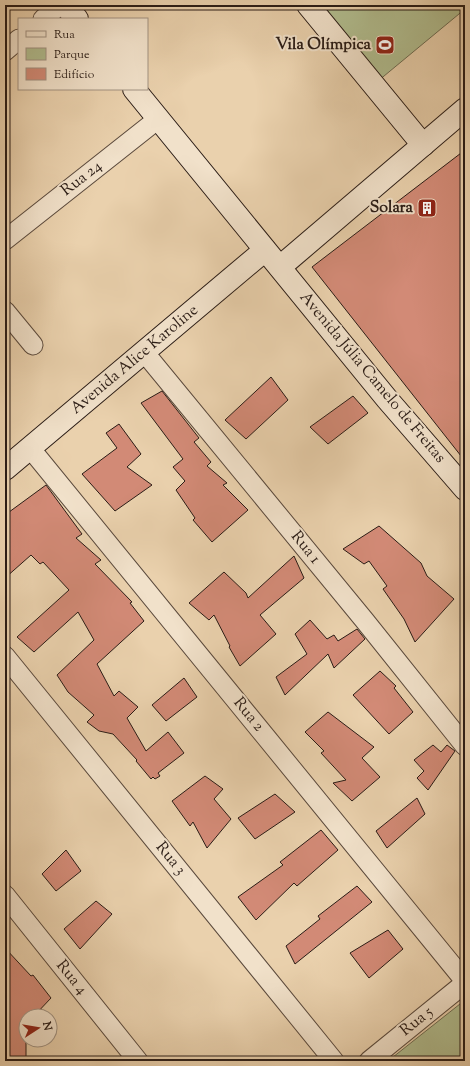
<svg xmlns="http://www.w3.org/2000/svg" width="470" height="1066" viewBox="0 0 470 1066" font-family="'Sorts Mill Goudy',serif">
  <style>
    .green { fill: #b1bd8f; stroke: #6e6c52 }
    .building { fill: #d28a76; stroke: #2a1c16 }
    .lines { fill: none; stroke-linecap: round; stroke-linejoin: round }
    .street-casing { stroke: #5a493c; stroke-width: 21 }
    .secondary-casing { stroke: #2a1c16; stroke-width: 24 }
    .street { stroke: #f1e1ca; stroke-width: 19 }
    .secondary { stroke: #f1e1ca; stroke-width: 22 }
    .labels { text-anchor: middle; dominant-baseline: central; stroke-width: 4; stroke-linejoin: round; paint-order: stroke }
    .poi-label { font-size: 16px; font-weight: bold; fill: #2a1c16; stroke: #f1e1ca; text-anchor: end }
    .street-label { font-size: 16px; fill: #2a1c16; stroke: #f1e1ca }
  </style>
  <rect width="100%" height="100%" fill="#ead1ad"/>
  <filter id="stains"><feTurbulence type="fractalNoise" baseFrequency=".005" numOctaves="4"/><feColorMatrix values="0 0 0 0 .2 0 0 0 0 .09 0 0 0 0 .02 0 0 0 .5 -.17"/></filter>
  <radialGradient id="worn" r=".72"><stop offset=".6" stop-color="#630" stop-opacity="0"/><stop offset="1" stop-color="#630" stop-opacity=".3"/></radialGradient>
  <!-- green -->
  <g class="green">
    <polygon points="315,5 465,5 465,9 378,81"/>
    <polygon points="465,1000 465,1061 388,1061"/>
  </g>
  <!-- building -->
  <g class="building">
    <polygon points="465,150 465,461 312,267"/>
    <polygon points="271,377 288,400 246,439 225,420"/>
    <polygon points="162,391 199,438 194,442 211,462 207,466 227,483 223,485 248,510 212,542 193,520 195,518 176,490 185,481 173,467 183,459 141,403"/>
    <polygon points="353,396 368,413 328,444 310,427"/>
    <polygon points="119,424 141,454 127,467 152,485 115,511 82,474 117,448 106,433"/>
    <polygon points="46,485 82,534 76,538 101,560 95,564 132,602 130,603 144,621 97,664 114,696 119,691 138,707 127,718 146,751 168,732 184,753 158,773 160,776 155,779 153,777 151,779 136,761 137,760 113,734 99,731 87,722 94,715 68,692 57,675 94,640 78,612 34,652 17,637 69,590 43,562 40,564 31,555 5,578 5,515"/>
    <polygon points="379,526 421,563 427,576 454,599 415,642 404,619 383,589 387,586 369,561 364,564 343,549"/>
    <polygon points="294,556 304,578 260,615 276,634 240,666 229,647 230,646 214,615 209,620 189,603 224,572 246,593 248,598"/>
    <polygon points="310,620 327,639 334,635 338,641 357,629 365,639 334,668 328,654 285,695 276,677 307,654 295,634"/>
    <polygon points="380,671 396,686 394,688 413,712 389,734 353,695"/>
    <polygon points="184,678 197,697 166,721 152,705"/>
    <polygon points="328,712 374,747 362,758 380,777 352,801 333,783 346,780 321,753 324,751 305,732"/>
    <polygon points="433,745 441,752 447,745 455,751 428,790 417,778 424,771 414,760"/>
    <polygon points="205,776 223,789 214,799 231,819 207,848 193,822 190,826 172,801"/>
    <polygon points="275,794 295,812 255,839 238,818"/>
    <polygon points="417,798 425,814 387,848 376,831"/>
    <polygon points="321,830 338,850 297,886 294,883 256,920 238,897 283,865 280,862"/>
    <polygon points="66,850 81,871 56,891 42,874"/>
    <polygon points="357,886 372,902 295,964 286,946 320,919 318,916"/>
    <polygon points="96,901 112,914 80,949 64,929"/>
    <polygon points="388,930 403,949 369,978 350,953"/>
    <polygon points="5,948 31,976 33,975 51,998 34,1016 26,1016 26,1061 5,1061"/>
  </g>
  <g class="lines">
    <!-- street casing -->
    <g class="street-casing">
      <g id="street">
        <polyline points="43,19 60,5"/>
        <polyline points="5,51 19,39"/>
        <polyline points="5,240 158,119"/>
        <polyline points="5,311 33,345"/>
        <polyline points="144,352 365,621 465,746"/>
        <polyline points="30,448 465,981"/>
        <polyline points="5,656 334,1061"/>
        <polyline points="5,895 138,1061"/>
        <polyline points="369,1061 465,983"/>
      </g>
    </g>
    <!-- secondary casing -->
    <g class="secondary-casing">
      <g id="secondary">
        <polyline points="65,5 77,19"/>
        <polyline points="308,5 423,145"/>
        <polyline points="134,89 387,399 465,489"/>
        <polyline points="280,267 465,109"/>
        <polyline points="5,469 265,250"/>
      </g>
    </g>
    <!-- street -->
    <use href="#street" class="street"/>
    <!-- secondary -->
    <use href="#secondary" class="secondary"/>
  </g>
  <!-- icons -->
  <defs>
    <g id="stadium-square" transform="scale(1)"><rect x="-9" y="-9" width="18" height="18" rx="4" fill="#8f2418" stroke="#f1e1ca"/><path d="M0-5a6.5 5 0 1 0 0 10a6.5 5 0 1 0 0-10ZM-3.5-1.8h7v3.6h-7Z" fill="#fff"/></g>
    <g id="building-square" transform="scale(1)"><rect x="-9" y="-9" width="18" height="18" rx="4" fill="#8f2418" stroke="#f1e1ca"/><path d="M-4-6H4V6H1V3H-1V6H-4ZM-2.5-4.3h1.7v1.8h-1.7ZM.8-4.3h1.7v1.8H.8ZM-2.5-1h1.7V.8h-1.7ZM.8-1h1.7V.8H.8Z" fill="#fff"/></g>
  </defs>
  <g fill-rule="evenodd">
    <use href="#stadium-square" x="385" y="45"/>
    <use href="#building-square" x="427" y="208"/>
  </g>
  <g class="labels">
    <!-- poi labels -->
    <g class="poi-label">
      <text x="371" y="45">Vila Olímpica</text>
      <text x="413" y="208">Solara</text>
    </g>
    <!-- street labels -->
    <g class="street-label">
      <text transform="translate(82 179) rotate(-38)">Rua 24</text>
      <text transform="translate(135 360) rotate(-40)">Avenida Alice Karoline</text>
      <text transform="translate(372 378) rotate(50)">Avenida Júlia Camelo de Freitas</text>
      <text transform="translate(305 548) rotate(51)">Rua 1</text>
      <text transform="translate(248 715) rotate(51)">Rua 2</text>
      <text transform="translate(170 859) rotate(51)">Rua 3</text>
      <text transform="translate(71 978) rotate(51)">Rua 4</text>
      <text transform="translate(417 1022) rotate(-39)">Rua 5</text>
    </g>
  </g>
  <!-- margin -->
  <rect width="470" height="1066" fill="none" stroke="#ead1ad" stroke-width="20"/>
  <rect x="6" y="6" width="458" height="1054" fill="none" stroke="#2a1c16" stroke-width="2"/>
  <rect x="10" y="10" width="450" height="1046" fill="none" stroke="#2a1c16"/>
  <!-- legend -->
  <rect x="18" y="18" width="130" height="72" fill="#f1e1ca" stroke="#a19282"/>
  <rect x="26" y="31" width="20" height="6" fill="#f1e1ca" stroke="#a19282"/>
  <text x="54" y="38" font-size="12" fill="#2a1c16">Rua</text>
  <rect x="26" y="48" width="20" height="12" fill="#b1bd8f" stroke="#a19282"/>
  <text x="54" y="58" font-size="12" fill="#2a1c16">Parque</text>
  <rect x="26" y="68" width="20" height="12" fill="#d28a76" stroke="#a19282"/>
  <text x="54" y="78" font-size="12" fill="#2a1c16">Edifício</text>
  <!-- north arrow -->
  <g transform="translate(38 1028) rotate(78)"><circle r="19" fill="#f1e1ca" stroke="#a19282"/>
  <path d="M0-3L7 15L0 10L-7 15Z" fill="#8f2418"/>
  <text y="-6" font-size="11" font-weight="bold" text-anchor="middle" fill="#2a1c16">N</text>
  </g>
  <rect width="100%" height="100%" filter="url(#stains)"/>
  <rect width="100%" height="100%" fill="url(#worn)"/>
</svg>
